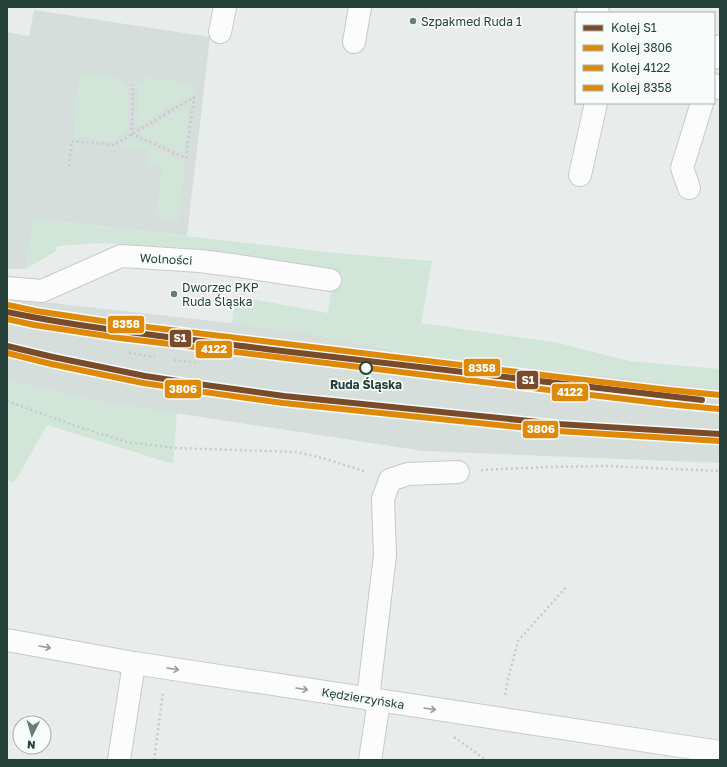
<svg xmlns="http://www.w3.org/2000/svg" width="727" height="767" viewBox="0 0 727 767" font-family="'Golos Text',sans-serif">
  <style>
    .built { fill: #d6dedb }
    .green { fill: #d1e6d8 }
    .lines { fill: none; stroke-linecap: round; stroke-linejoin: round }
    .minor-casing { stroke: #c5cac8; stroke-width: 24 }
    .path { stroke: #c3ccca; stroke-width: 2.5; stroke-dasharray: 2 3; stroke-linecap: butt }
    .minor { stroke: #fcfcfc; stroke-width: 22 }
    .rail-1-casing { stroke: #f7fbf9; stroke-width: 9 }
    .rail-2-casing { stroke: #f7fbf9; stroke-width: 9 }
    .rail-3-casing { stroke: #f7fbf9; stroke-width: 9 }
    .rail-4-casing { stroke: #f7fbf9; stroke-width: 9 }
    .rail-1 { stroke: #7a4b2a; stroke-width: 6 }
    .rail-2 { stroke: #de8909; stroke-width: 6 }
    .rail-3 { stroke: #de8909; stroke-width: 6 }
    .rail-4 { stroke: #de8909; stroke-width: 6 }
    .oneway { stroke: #909f9b }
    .poi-dot { fill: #697e78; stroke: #f7fbf9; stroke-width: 1.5 }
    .stop-dot { fill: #f7fbf9; stroke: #24423a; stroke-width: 2 }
    .labels { text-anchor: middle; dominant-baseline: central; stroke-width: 3.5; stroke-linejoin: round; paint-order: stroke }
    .poi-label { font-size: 12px; fill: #24423a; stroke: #f7fbf9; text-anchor: start }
    .street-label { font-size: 12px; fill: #24423a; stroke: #f7fbf9 }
    .stop-label { font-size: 12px; font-weight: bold; fill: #24423a; stroke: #f7fbf9 }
    .line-badge { stroke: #f7fbf9; stroke-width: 1.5 }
    .badge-label { font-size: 11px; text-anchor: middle; font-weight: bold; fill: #fff }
  </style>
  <rect width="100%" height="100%" fill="#e8edeb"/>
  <!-- built -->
  <g class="built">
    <polygon points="34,10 210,37 187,236 34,219 26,269 7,269 7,32 29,36"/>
    <polygon points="7,298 232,323 338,338 416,355 720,388 720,463 423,451 97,401 7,381"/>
  </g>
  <!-- green -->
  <g class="green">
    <polygon points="89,73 119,79 128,88 127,132 111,141 73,137 79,76"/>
    <polygon points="145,77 195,85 194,93 137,126 138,86 143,85"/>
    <polygon points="189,105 184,153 138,134"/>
    <polygon points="132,138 185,163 178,221 156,218 162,167 147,165 148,151 118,147"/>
    <polygon points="33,219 336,253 432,261 421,323 559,343 629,361 720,369 720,388 416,355 338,338 232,323 235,296 328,313 333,275 188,248 99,243 57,246 56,251 26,269"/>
    <polygon points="7,381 97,401 177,413 173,464 47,425 14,483 7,480"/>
  </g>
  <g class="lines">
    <!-- minor casing -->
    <g class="minor-casing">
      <g id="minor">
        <polyline points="588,7 598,13"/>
        <polyline points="220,32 225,7"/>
        <polyline points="354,42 360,7"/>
        <polyline points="714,58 720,46"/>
        <polyline points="714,85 720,88"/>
        <polyline points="580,175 596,103"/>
        <polyline points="689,188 682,168 702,103"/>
        <polyline points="7,288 42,291 121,256 200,261 239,266 330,280"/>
        <polyline points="7,640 134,663 720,752"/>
        <polyline points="368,699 385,555 383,499 390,480 408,474 458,472"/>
        <polyline points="119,760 134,663"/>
        <polyline points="370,760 379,701"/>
      </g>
    </g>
    <!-- path -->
    <g class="path">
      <polyline points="69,166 72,141 114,145 132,134 194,97 186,158 132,134 133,84"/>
      <polyline points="129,353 155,357"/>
      <polyline points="174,360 199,363"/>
      <polyline points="7,401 73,425 127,442 175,448 297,452 326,459 367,472"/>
      <polyline points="481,470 547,467 605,466 720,471"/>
      <polyline points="505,695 508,679 518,641 567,586"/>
      <polyline points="454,737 486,760"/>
      <polyline points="154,760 163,692"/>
    </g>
    <!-- minor -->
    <use href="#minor" class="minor"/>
    <!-- rail-1 casing -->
    <g class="rail-1-casing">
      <g id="rail-1">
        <path d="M 7,312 C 98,331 191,339 282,351 C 422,368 562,384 702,400"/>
        <polyline points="7,346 53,357 145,376 191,383 284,396 558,424 720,434"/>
      </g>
    </g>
    <!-- rail-2 casing -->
    <g class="rail-2-casing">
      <polyline id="rail-2" points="7,353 51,364 143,383 190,390 283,403 557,431 720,441"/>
    </g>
    <!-- rail-3 casing -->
    <g class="rail-3-casing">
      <polyline id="rail-3" points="7,319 34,325 120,338 557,391 667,404 719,409"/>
    </g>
    <!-- rail-4 casing -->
    <g class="rail-4-casing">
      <polyline id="rail-4" points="8,305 36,311 122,324 559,377 669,390 720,395"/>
    </g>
    <!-- rail-1 -->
    <use href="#rail-1" class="rail-1"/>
    <!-- rail-2 -->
    <use href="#rail-2" class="rail-2"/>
    <!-- rail-3 -->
    <use href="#rail-3" class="rail-3"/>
    <!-- rail-4 -->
    <use href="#rail-4" class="rail-4"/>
  </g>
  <!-- one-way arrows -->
  <defs><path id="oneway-shaft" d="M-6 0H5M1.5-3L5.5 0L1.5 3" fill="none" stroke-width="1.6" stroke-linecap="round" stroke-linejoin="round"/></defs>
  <g class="oneway">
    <use href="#oneway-shaft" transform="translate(45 647) rotate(10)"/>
    <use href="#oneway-shaft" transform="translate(173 669) rotate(9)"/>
    <use href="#oneway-shaft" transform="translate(302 689) rotate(9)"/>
    <use href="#oneway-shaft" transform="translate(430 709) rotate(9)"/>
  </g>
  <!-- markers -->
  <g class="poi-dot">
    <circle cx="413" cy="21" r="4"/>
    <circle cx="174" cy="294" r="4"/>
  </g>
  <circle class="stop-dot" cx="366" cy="368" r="6"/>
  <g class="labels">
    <!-- poi labels -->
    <g class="poi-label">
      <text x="421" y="21">Szpakmed Ruda 1</text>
      <text x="182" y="287">Dworzec PKP<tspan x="182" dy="14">Ruda Śląska</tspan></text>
    </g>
    <!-- street labels -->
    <g class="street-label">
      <text transform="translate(166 259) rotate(3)">Wolności</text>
      <text transform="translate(363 698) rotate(9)">Kędzierzyńska</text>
    </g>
    <!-- stop labels -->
    <g class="stop-label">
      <text x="366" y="384">Ruda Śląska</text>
    </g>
  </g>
  <g class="line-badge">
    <rect x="107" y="315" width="38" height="19" rx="4" fill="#de8909"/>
    <rect x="169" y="329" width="23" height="19" rx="4" fill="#7a4b2a"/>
    <rect x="195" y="340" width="38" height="19" rx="4" fill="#de8909"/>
    <rect x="463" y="358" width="38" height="19" rx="4" fill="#de8909"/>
    <rect x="516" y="370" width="23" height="20" rx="4" fill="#7a4b2a"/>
    <rect x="164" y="379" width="38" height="20" rx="4" fill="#de8909"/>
    <rect x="551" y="383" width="38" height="19" rx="4" fill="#de8909"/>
    <rect x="522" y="420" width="37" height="19" rx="4" fill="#de8909"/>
  </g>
  <g class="badge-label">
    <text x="126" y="328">8358</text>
    <text x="180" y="342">S1</text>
    <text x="214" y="353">4122</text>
    <text x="482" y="372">8358</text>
    <text x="528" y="384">S1</text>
    <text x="183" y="393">3806</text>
    <text x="570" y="396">4122</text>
    <text x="541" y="433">3806</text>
  </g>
  <!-- border -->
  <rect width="727" height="767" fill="none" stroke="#24423a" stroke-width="16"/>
  <!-- legend -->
  <rect x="575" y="12" width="140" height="92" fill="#f7fbf9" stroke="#a3b1ad"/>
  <rect x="583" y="25" width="20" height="6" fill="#7a4b2a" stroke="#a3b1ad"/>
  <text x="611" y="32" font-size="12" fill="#24423a">Kolej S1</text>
  <rect x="583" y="45" width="20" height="6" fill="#de8909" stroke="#a3b1ad"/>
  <text x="611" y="52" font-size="12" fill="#24423a">Kolej 3806</text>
  <rect x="583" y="65" width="20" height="6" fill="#de8909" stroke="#a3b1ad"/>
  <text x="611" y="72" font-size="12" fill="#24423a">Kolej 4122</text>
  <rect x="583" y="85" width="20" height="6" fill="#de8909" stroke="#a3b1ad"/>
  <text x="611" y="92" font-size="12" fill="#24423a">Kolej 8358</text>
  <!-- north arrow -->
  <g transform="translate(32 735) rotate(185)"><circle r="19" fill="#f7fbf9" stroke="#a3b1ad"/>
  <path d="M0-3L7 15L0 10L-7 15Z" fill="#697e78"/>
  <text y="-6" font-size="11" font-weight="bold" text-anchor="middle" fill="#24423a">N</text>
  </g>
</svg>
